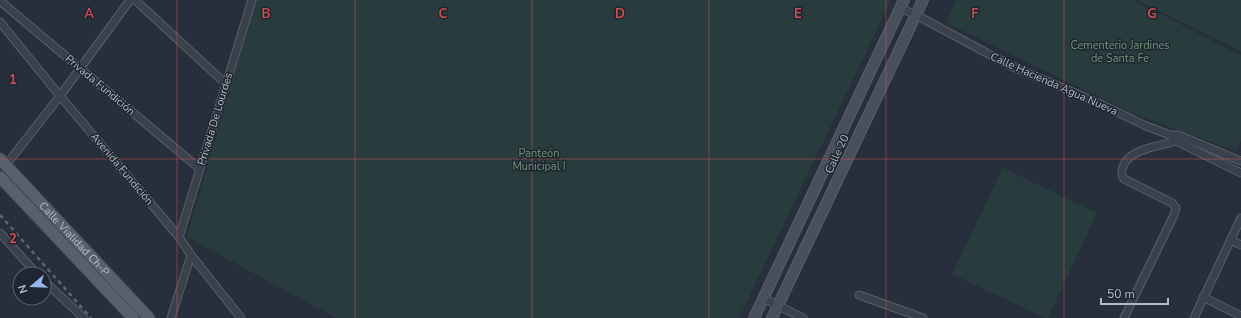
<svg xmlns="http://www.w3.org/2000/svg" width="1241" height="318" viewBox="0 0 1241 318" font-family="'Nunito Sans',sans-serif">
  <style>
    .green { fill: #293c3d }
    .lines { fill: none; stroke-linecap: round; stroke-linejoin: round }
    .minor-casing { stroke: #585f6a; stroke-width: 9 }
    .secondary-casing { stroke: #585f6a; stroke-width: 12 }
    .primary-casing { stroke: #434a55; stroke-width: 13 }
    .minor { stroke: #3a414c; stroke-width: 7 }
    .secondary { stroke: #48505e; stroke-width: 10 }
    .primary { stroke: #58606b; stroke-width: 11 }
    .rail { stroke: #5c6572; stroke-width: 2.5; stroke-dasharray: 4 4; stroke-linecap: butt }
    .grid { fill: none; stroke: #ce4d50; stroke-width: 1; stroke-opacity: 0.55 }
    .labels { text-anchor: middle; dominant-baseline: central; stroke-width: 3; stroke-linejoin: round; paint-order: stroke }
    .park-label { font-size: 11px; fill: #6f9578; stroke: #1f2631 }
    .street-label { font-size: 11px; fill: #b6bcc7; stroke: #1f2631 }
    .grid-label { font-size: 13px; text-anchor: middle; font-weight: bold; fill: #ce4d50; stroke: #1f2631; stroke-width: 3; stroke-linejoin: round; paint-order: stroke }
  </style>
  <rect width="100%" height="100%" fill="#262f3b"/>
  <!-- green -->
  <g class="green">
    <polygon points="256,0 891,0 739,318 336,318 187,237"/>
    <polygon points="956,0 1132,0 1241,55 1241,140 1236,151 1132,113 946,23"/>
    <polygon points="1136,0 1241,0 1241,51"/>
    <polygon points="1003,168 1097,213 1048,318 1045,318 952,274"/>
  </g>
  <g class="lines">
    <!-- minor casing -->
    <g class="minor-casing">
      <g id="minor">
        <polyline points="135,0 226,84"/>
        <polyline points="0,1 200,169"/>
        <polyline points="900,8 916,15 1011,66 1096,102 1144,125 1170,135 1178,135 1241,161"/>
        <polyline points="0,22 60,96 179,237 191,255 241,318"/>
        <polyline points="1173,138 1176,141 1241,173"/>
        <polyline points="6,165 60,96 130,0"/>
        <polyline points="0,233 37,274"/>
        <polyline points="179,237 252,0"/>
        <polyline points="1231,240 1241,245"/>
        <polyline points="44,281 84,318"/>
        <polyline points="859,295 923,318"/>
        <polyline points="1203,297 1241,316"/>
        <polyline points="763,298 803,318"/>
        <polyline points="171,318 191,255"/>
        <path d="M 1124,318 L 1174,215 L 1176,208 L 1172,203 L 1124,179 C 1121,175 1121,172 1123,167 C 1128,149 1160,146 1176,141 L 1178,135"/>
        <polyline points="1194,318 1241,218"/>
      </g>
    </g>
    <!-- secondary casing -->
    <g class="secondary-casing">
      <g id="secondary">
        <polyline points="754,318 904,0"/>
        <polyline points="772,318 923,0"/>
      </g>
    </g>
    <!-- primary casing -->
    <g class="primary-casing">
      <g id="primary">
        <path id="s1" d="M 0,159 L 149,318"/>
        <polyline points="0,177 133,318"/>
      </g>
    </g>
    <!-- minor -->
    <use href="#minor" class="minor"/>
    <!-- secondary -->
    <use href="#secondary" class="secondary"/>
    <!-- primary -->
    <use href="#primary" class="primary"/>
    <!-- rail -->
    <polyline class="rail" points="0,215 91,318"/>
  </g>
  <!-- grid -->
  <path class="grid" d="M 177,0 L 177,318M 355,0 L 355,318M 532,0 L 532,318M 709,0 L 709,318M 886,0 L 886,318M 1064,0 L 1064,318M 0,159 L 1241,159"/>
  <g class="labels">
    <!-- park labels -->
    <g class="park-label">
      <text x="1120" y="45">Cementerio Jardines<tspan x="1120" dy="13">de Santa Fe</tspan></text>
      <text x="539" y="153">Panteón<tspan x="539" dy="13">Municipal I</tspan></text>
    </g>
    <!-- street labels -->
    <g class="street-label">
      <text transform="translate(1054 84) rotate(24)">Calle Hacienda Agua Nueva</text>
      <text transform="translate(100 85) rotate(40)">Privada Fundición</text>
      <text transform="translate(215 119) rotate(-73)">Privada De Lourdes</text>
      <text transform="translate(837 154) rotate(-65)">Calle 20</text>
      <text transform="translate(122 169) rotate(50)">Avenida Fundición</text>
      <text stroke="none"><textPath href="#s1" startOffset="109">Calle Vialidad Ch-P</textPath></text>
    </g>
  </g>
  <g class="grid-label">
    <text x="89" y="18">A</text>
    <text x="266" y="18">B</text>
    <text x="443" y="18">C</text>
    <text x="620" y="18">D</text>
    <text x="798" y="18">E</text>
    <text x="975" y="18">F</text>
    <text x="1152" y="18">G</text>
    <text x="13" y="84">1</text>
    <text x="13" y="243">2</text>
  </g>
  <!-- north arrow -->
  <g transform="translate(32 286) rotate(251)"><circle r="19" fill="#1f2631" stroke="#5b626d"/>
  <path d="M0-3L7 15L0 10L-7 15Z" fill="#94b6ed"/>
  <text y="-6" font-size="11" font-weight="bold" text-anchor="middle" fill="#b6bcc7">N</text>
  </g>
  <!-- scale -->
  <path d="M1101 298v6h67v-6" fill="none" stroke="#b6bcc7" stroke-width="2"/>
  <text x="1107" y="298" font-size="12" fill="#b6bcc7" stroke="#1f2631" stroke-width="3" paint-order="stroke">50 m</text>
</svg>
